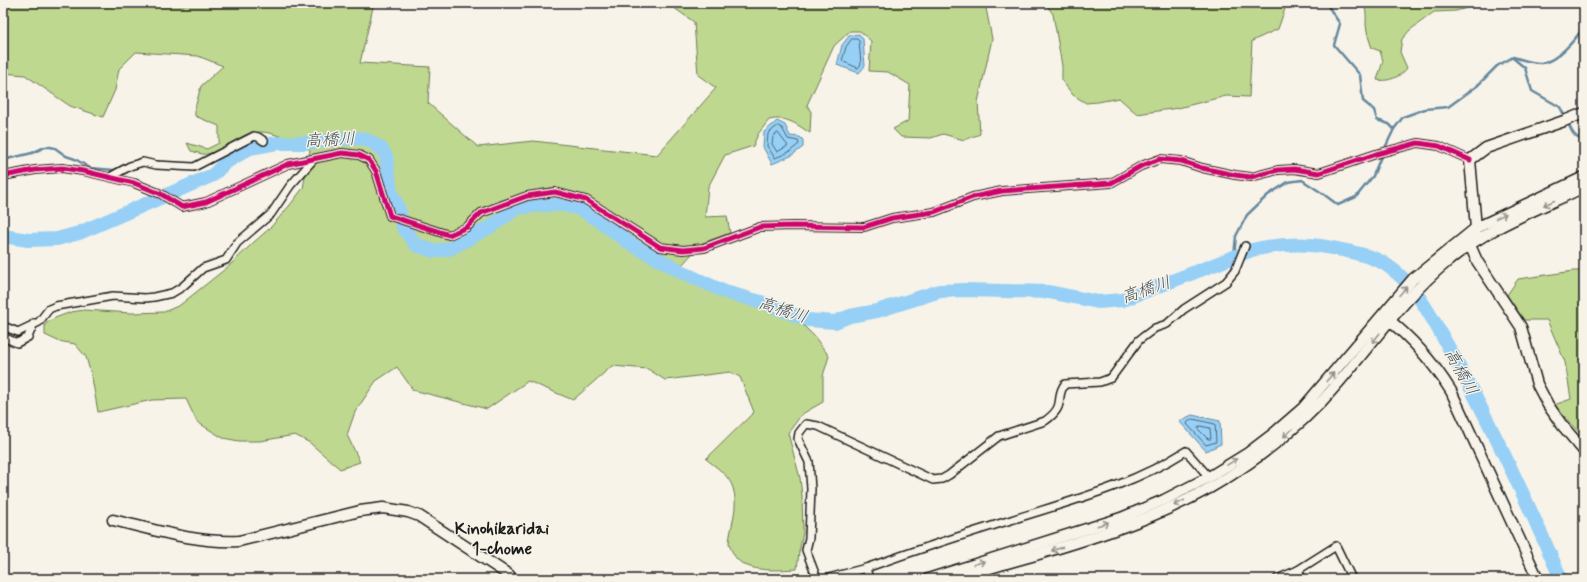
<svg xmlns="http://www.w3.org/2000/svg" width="1587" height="582" viewBox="0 0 1587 582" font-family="Mynerve,'Klee One',sans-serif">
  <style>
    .green { fill: #bed88f; stroke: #6d7a56 }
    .water { fill: #96d0f6; stroke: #65889f }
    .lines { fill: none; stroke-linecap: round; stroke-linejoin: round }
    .shore { stroke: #4d6473; stroke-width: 1 }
    .stream { stroke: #65889f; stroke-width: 2.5 }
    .river { stroke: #96d0f6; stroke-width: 14 }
    .street-casing { stroke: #1c1c1c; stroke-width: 10 }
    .secondary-casing { stroke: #1c1c1c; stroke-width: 13 }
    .street { stroke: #f7f3e8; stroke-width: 7 }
    .secondary { stroke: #f7f3e8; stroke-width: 10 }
    .cycleway-casing { stroke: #f7f3e8; stroke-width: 8 }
    .cycleway { stroke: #d6006c; stroke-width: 5 }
    .oneway { stroke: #94928c }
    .labels { text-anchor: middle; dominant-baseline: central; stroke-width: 3; stroke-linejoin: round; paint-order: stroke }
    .water-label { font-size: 17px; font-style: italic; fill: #41525d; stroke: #f7f3e8 }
    .neighbourhood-label { font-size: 17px; font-weight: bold; fill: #1c1c1c; stroke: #f7f3e8 }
  </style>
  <rect width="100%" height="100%" fill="#f7f3e8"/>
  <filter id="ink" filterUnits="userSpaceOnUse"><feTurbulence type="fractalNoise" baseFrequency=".025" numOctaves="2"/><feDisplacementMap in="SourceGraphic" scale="8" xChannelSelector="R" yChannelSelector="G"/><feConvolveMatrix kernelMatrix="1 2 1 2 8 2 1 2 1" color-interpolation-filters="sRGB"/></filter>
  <g filter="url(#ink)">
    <!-- green -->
    <g class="green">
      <path d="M 3,3 L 374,3 L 360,63 L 430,67 L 428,103 L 478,147 L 533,141 L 657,155 L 716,88 L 698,75 L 694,22 L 667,3 L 985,3 L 992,39 L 978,102 L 980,134 L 964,140 L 943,134 L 931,138 L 901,137 L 893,129 L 908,121 L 910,85 L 888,72 L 869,71 L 871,41 L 860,31 L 850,31 L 834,46 L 807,105 L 811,112 L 810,133 C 796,124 787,116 769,120 L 758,134 L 753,146 L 725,155 L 708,187 L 705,217 L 727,216 L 730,233 L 702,243 L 681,266 L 726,287 L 783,305 L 814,336 L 829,356 L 823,376 L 823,402 L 802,414 L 788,433 L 800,478 L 802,495 L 803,533 L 799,552 L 797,569 C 778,570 742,574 733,553 C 731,549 729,546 729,542 C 731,524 739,506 733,488 C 729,475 716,467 706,459 L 754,412 L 740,377 L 730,372 L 665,380 L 648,369 L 612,366 L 573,400 L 528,381 L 487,409 L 413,390 L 397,367 L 376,381 L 355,412 L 347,435 L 360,462 L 340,469 L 310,443 L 295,435 L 260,441 L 239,441 L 223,438 L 197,422 L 186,399 L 152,400 L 98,412 L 92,378 L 86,357 L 75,344 L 58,341 L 45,335 L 45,324 L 55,318 L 71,312 L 84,310 L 132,313 L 164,312 L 180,305 L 229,266 L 254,242 L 270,228 L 290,205 L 303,188 L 310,150 C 296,143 274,131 258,132 C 238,133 226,152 207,154 C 202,155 196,152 191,151 L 187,143 L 207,149 L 219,143 L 219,126 L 195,116 L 195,108 L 201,86 L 223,66 L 198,56 L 136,52 L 119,69 L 115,90 L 103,117 L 70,106 L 25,75 L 3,73 Z"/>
      <polygon points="1045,3 1287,3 1278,29 1252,41 1249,97 1226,96 1178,108 1137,114 1119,98 1098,102 1086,103 1073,95 1062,81 1062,66 1053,14"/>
      <path d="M 1363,3 L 1484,3 L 1456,11 L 1434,12 L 1410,30 L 1402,39 L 1400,52 L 1407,68 C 1401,77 1388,82 1377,80 L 1383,61 L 1380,51 L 1372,48 C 1369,40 1367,33 1366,25 C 1366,17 1367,11 1363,3 Z"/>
      <polygon points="1574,271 1584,271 1584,438 1554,405 1571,399 1565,362 1547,320 1524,320 1507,295 1518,279"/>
    </g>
    <!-- water -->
    <g class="water">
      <polygon points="859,34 863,39 865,66 859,73 837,65 842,45 850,35"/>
      <polygon points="777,121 785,125 790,136 800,137 803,140 803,147 791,156 772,164 763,147 764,132"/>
      <polygon points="1192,415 1220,421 1221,444 1206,451 1179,421"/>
    </g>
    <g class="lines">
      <!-- shore -->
      <g class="shore">
        <polygon points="852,39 857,39 859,41 861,64 858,68 842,61 846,47"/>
        <polygon points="778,126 782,128 788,139 798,141 799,144 789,152 775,158 767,146 768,134"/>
        <polygon points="778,133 788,146 777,152 772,144 773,137"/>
        <polygon points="1193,419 1215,424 1216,442 1206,445 1187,424 1188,422"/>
        <polygon points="1200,426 1210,428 1211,439 1208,439 1198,429"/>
      </g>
      <!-- stream -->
      <g class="stream">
        <polyline points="1326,3 1340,24 1334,45 1360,75 1363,101 1374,110 1377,120 1389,124 1394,129"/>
        <polyline points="1513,58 1525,68 1532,91 1560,107 1566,119"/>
        <path d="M 1568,123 C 1572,132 1574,138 1584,140"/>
        <path d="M 1384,150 L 1394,129 L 1403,117 L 1425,109 L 1448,107 L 1477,86 L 1497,66 L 1513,57 C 1521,59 1531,63 1540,63 C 1555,64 1577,38 1584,26"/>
        <path d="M 216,159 C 231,156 246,138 262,146"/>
        <polyline points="3,160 32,153 45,147 50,147 55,148 66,156 75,159 90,168 114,170 121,167"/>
        <polyline points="1234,256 1236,236 1247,215 1268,195 1288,182 1302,180 1322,193 1338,205 1356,197 1373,176 1382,154"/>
      </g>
      <!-- river -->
      <path class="river" d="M 3,236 L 28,240 L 57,239 L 79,233 L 213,175 L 225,163 L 250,148 L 277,143 L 305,143 L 353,138 L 365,139 L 381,148 L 386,156 L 391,193 L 399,209 L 403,227 L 416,245 L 434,251 L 449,249 L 490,227 L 517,208 L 543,205 L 562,205 L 580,209 L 598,220 L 631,244 L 684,273 L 725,292 L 761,302 L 808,320 L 835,322 L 850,316 L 877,311 L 940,291 L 965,290 L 1049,292 L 1098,302 L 1123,300 L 1252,250 C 1286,242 1313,243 1347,251 C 1360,254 1374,257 1385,264 C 1418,285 1434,323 1453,355 C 1493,428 1528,503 1561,579"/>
      <!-- street casing -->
      <g class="street-casing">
        <g id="street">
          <polyline points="3,176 35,170 62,168 83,171 134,183 161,194 182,207 206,202 288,164 342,153 359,155 369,160 376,171 390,216 449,235 467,227 481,213 527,196 555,192 586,200 660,247 683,250 704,248 760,227 793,226 864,227 892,218 934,212 973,197 1002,191 1111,183 1141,166 1160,159 1181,161 1202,168 1235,175 1251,177 1278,170 1294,169 1319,173 1376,154 1418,143 1439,146 1470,160"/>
          <polyline points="110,177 130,166 143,162 156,165 194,167 254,136 258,137 264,141"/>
          <polyline points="3,326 18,332 39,322 49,309 56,306 113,296 145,298 154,297 172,293 182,287 203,268 226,260 237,243 271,214 290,186 314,159"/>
          <polyline points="3,337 17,343 28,337 34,323"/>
          <path d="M 866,568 C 914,551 962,535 1011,520 C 1071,501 1133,485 1186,451 L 1209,477"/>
          <polyline points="1298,570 1302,579"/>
          <path d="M 817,579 L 806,550 L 809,538 L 811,489 L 809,462 L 798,439 L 799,433 L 806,424 L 818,426 L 933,480 L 942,479 L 949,475 L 999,436 L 1045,421 C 1068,405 1054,397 1065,384 L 1100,382 L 1111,378 L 1139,340 L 1155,328 L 1167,324 L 1184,309 L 1226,282 L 1235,271 L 1245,246"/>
          <polyline points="825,579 866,568 869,579"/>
          <polyline points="1277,579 1298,570 1336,546 1352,579"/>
        </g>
      </g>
      <!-- secondary casing -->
      <g class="secondary-casing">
        <g id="secondary">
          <polyline points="1584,113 1564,121 1486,148 1470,160 1476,228 1470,245 1477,261 1521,327 1537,384 1548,405 1562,425 1584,451"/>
          <path d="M 1385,317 C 1412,338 1433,362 1451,391 L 1538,579"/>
          <path d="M 113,520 C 155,530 196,543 239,541 L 360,511 L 383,508 L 396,510 L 408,512 L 419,516 L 509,575 L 512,579"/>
          <polyline points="928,579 1121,518 1164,500 1209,477 1248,453 1273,434 1303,408 1413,279 1476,228 1584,177"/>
          <path d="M 958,579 C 986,568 1016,561 1045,552 C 1116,531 1188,507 1249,463 C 1282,440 1313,413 1339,382 C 1374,341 1406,295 1448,261 C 1488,227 1537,210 1584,187"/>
        </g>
      </g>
      <!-- street -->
      <use href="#street" class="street"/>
      <!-- secondary -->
      <use href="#secondary" class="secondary"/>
      <!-- cycleway casing -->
      <g class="cycleway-casing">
        <polyline id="cycleway" points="3,176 35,170 62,168 83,171 134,183 161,194 182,207 206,202 288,164 342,153 359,155 369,160 376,171 390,216 449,235 467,227 481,213 527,196 555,192 586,200 660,247 683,250 704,248 760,227 793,226 864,227 892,218 934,212 973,197 1002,191 1111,183 1141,166 1160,159 1181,161 1202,168 1235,175 1251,177 1278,170 1294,169 1319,173 1376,154 1418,143 1439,146 1470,160"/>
      </g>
      <!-- cycleway -->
      <use href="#cycleway" class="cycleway"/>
    </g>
    <!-- one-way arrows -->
    <defs><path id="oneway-shaft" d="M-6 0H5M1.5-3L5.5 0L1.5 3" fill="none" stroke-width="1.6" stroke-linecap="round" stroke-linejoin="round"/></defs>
    <g class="oneway">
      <use href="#oneway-shaft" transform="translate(1549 203) rotate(156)"/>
      <use href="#oneway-shaft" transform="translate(1501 216) rotate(-25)"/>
      <use href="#oneway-shaft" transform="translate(1403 291) rotate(-48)"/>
      <use href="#oneway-shaft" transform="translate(1376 338) rotate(129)"/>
      <use href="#oneway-shaft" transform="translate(1330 377) rotate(-49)"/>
      <use href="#oneway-shaft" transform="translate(1288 433) rotate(138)"/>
      <use href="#oneway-shaft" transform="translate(1232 462) rotate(-31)"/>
      <use href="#oneway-shaft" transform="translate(1179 503) rotate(153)"/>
      <use href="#oneway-shaft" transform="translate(1103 524) rotate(-18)"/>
      <use href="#oneway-shaft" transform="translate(1057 549) rotate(162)"/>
      <use href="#oneway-shaft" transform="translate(979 563) rotate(-17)"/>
    </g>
  </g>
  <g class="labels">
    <!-- water labels -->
    <g class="water-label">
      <text transform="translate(330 140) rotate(-3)">高橋川</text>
      <text transform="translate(1146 290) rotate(-19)">高橋川</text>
      <text transform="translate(783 310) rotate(18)">高橋川</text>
      <text transform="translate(1461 372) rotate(61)">高橋川</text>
    </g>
    <!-- neighbourhood labels -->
    <g class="neighbourhood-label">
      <text x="502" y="529">Kinohikaridai<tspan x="502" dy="20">1-chome</tspan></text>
    </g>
  </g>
  <!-- margin -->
  <rect width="1587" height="582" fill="none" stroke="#f7f3e8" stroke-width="16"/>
  <rect x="8" y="8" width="1571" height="566" fill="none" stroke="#1c1c1c" stroke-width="1.5" filter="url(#ink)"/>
</svg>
